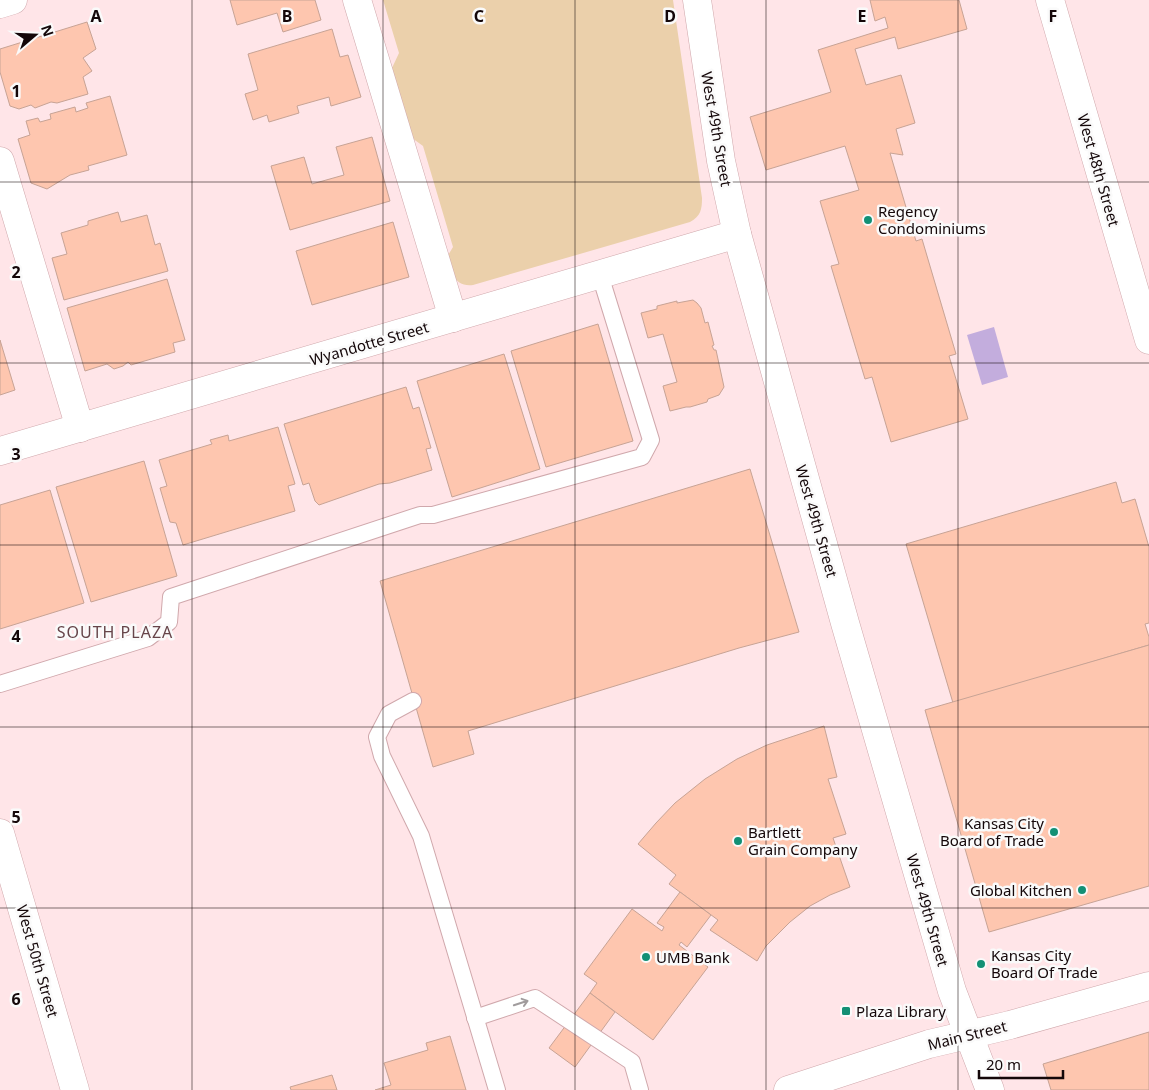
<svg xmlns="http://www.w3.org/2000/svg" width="1149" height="1090" viewBox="0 0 1149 1090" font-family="'Noto Sans',sans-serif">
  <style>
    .green { fill: #ebd0ab }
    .water { fill: #c3addd }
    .building { fill: #fec6af; stroke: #c7a395 }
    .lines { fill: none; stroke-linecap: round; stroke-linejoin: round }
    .lane-casing { stroke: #d0a8ac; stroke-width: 18 }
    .street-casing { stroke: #d0a8ac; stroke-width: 29 }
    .secondary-casing { stroke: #d0a8ac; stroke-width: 29 }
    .lane { stroke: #fff; stroke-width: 16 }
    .street { stroke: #fff; stroke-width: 28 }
    .secondary { stroke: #fff; stroke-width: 28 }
    .oneway { stroke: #a19c9d }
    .grid { fill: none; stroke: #140709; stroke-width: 1; stroke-opacity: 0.55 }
    .poi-dot { fill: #139075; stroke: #fafafa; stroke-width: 2 }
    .labels { text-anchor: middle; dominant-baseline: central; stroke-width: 5; stroke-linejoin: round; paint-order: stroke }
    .street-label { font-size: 15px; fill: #140709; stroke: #fafafa }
    .poi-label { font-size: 15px; fill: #140709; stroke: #fafafa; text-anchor: start }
    .neighbourhood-label { font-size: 16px; letter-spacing: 1px; fill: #664449; stroke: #fafafa }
    .grid-label { font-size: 16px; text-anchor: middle; font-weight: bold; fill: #140709; stroke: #fafafa; stroke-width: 5; stroke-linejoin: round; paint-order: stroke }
  </style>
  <rect width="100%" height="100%" fill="#ffe5e8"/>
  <!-- green -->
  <path class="green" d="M 383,0 L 673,0 L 702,198 C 702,209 701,216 690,222 L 473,285 C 453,287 453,272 447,257 L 453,247 L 423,146 L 412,138 L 392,71 L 392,68 L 399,53 Z"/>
  <!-- water -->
  <polygon class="water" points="994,327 1008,377 982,385 967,335"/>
  <!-- building -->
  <g class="building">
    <polygon points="230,0 315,0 321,20 283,32 277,13 237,25"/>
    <polygon points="870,0 959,0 967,29 898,49 895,37 855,49 866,85 901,75 915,123 896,129 903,155 890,153 916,241 922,239 956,354 949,356 968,419 891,442 872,377 865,379 831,266 839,264 820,201 859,190 845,146 766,170 750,117 831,92 818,50 888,28 885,17 875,21"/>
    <polygon points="87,22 96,49 83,58 92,71 83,77 88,94 57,103 51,102 35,108 31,105 19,109 10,106 0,72 0,49"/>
    <polygon points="332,29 340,57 348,55 361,97 331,106 329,97 297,106 299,113 269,122 267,115 253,120 245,94 258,90 248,54"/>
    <polygon points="110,96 127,155 88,166 89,170 70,175 47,189 31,183 18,139 30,135 26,121 38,118 40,122 51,119 50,114 75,107 76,112 88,108 86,103"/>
    <polygon points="372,137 390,201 290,230 271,166 304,157 312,184 344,175 336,147"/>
    <polygon points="118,212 121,222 147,215 155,245 160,243 168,271 64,300 52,258 67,254 61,233 88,225 88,221"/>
    <polygon points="393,222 409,277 312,305 296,251"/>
    <polygon points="167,279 185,340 173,343 175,352 131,365 128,362 123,366 114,369 107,364 85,371 67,308"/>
    <polygon points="693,300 697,303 701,308 705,323 708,322 714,345 712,346 714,350 716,350 724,387 719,395 708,399 707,402 690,407 686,407 670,411 663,386 677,382 663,334 648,338 641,313 657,309 657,306 677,301 677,303"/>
    <polygon points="598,324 633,441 546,467 511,351"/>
    <polygon points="0,340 15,390 0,395"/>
    <polygon points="504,354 540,469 452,497 417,381"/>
    <polygon points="406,387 413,409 419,407 431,448 426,449 432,470 390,483 379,484 319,505 315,501 309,483 303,485 284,424"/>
    <polygon points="278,427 295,484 288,486 295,511 183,545 176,523 170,522 160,488 167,486 159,460 212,444 210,440 228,435 229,441"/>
    <polygon points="144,461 177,576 91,602 56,487"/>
    <polygon points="750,469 799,632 739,648 468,731 474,754 433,767 380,581"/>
    <polygon points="1116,482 1122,503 1135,499 1149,547 1149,623 1145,624 1149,637 1149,645 953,703 906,544"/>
    <polygon points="50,490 84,603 0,629 0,505"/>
    <polygon points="1149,645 1149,886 989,932 925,710"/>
    <polygon points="824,726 837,777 828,779 846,834 833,838 850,887 830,895 810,906 790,922 766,946 757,961 710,930 718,920 669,884 676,875 638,844 656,823 675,803 705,779 737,759 767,745"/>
    <polygon points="680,892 711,915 687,947 681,942 679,945 708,967 653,1040 590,993 597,983 584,974 632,909 662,931 664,927 657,923"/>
    <polygon points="590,993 615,1012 575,1067 549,1048"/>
    <polygon points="1149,1032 1149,1090 1051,1090 1043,1064"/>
    <polygon points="450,1036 466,1090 375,1090 391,1085 384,1063 428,1050 426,1043"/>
    <polygon points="332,1075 337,1090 291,1090 290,1087"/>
  </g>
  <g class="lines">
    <!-- lane casing -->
    <g class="lane-casing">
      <g id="lane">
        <polyline points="0,684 148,638 169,622 171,597 420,515 433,515 642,457 651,440 600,275"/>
        <polyline points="413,701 389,714 377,737 382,756 421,836 497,1090"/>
        <polyline points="475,1018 535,998 632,1062 640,1090"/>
      </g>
    </g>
    <!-- street casing -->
    <g class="street-casing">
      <g id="street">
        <polyline points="357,0 453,318"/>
        <polyline points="1050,0 1149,340"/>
        <polyline points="0,4 13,0"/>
        <polyline points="0,161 80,428"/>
        <polyline points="0,451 737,234"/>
        <polyline points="0,833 75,1090"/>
        <polyline points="788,1090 929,1044 1010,1025 1149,986"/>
      </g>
    </g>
    <!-- secondary casing -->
    <g class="secondary-casing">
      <polyline id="secondary" points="697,0 721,161 737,234 845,623 952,991 990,1090"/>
    </g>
    <!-- lane -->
    <use href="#lane" class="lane"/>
    <!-- street -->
    <use href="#street" class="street"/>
    <!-- secondary -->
    <use href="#secondary" class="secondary"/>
  </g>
  <!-- one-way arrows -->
  <defs><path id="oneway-shaft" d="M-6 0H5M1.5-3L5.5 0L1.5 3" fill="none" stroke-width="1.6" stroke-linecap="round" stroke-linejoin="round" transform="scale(1.25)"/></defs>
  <use class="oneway" href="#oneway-shaft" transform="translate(521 1003) rotate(-18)"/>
  <!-- grid -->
  <path class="grid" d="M 192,0 L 192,1090M 383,0 L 383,1090M 575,0 L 575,1090M 766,0 L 766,1090M 958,0 L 958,1090M 0,182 L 1149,182M 0,363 L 1149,363M 0,545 L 1149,545M 0,727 L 1149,727M 0,908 L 1149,908"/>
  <!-- markers -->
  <g class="poi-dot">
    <circle cx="868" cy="220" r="5"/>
    <circle cx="1054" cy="832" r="5"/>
    <circle cx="738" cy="841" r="5"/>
    <circle cx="1082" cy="890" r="5"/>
    <circle cx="646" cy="957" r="5"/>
    <circle cx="981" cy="964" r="5"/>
    <rect x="841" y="1006" width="10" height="10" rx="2.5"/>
  </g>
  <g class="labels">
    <!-- street labels -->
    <g class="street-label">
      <text transform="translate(717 129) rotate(80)">West 49th Street</text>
      <text transform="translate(1099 170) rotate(74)">West 48th Street</text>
      <text transform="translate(369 343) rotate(-16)">Wyandotte Street</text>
      <text transform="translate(817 521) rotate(74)">West 49th Street</text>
      <text transform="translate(928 910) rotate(74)">West 49th Street</text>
      <text transform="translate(38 961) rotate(74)">West 50th Street</text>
      <text transform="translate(967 1035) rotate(-14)">Main Street</text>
    </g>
    <!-- poi labels -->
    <g class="poi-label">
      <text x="878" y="211">Regency<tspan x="878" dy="17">Condominiums</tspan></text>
      <text x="1044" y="823" text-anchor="end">Kansas City<tspan x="1044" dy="17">Board of Trade</tspan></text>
      <text x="748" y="832">Bartlett<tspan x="748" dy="17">Grain Company</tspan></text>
      <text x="1072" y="890" text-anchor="end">Global Kitchen</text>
      <text x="991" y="955">Kansas City<tspan x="991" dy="17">Board Of Trade</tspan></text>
      <text x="656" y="957">UMB Bank</text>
      <text x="856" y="1011">Plaza Library</text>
    </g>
    <!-- neighbourhood labels -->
    <g class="neighbourhood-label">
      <text x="115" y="632">SOUTH PLAZA</text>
    </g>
  </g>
  <g class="grid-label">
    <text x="96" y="22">A</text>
    <text x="287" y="22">B</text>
    <text x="479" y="22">C</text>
    <text x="670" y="22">D</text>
    <text x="862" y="22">E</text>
    <text x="1053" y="22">F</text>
    <text x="16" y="97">1</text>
    <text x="16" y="278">2</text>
    <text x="16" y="460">3</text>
    <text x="16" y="642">4</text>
    <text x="16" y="823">5</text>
    <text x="16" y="1005">6</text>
  </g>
  <!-- north arrow -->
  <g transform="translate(35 35) rotate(71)" stroke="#fafafa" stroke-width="4" paint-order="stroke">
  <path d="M0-4L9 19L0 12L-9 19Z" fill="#140709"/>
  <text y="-8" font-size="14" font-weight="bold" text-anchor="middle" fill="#140709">N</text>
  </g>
  <!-- scale -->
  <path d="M979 1070v8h84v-8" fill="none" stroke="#140709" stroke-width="2.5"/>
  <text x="986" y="1070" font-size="15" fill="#140709" stroke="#fafafa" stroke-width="4" paint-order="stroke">20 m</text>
</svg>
